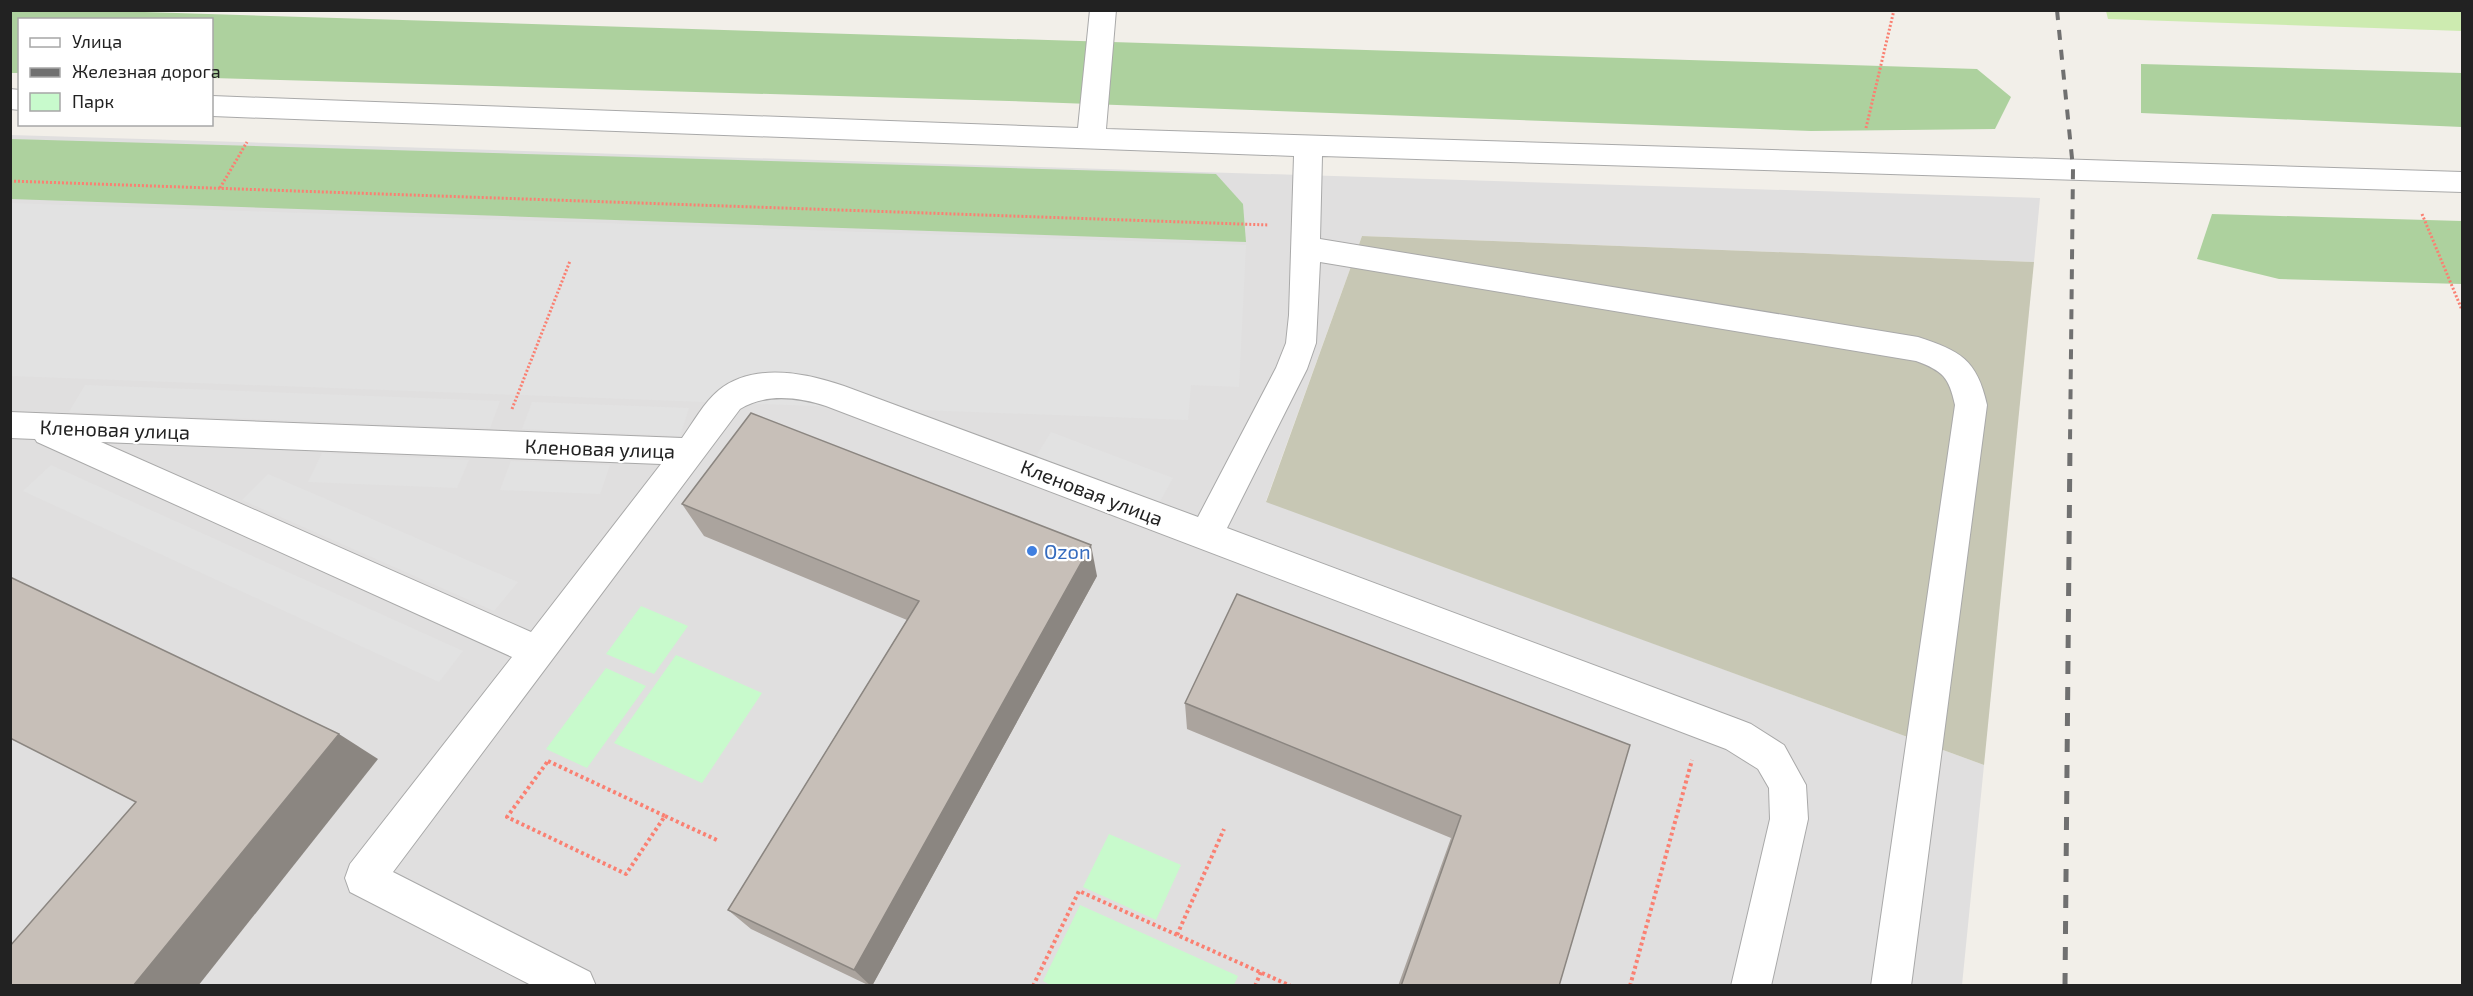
<svg xmlns="http://www.w3.org/2000/svg" width="2473" height="996" viewBox="0 0 2473 996" font-family="'Exo 2',sans-serif">
  <style>
    .residential { fill: #e0dfdf }
    .construction { fill: #c7c7b4 }
    .grass { fill: #cdebb0 }
    .forest { fill: #add19e }
    .park { fill: #c8facc }
    .parking { fill: #e2e2e2 }
    .lines { fill: none; stroke-linecap: round; stroke-linejoin: round }
    .minor-casing { stroke: #a9a9a9; stroke-width: 2 }
    .path-far1 { stroke: #fa8072; stroke-width: 3; stroke-dasharray: 2 2; stroke-linecap: butt }
    .path { stroke: #fa8072; stroke-width: 4; stroke-dasharray: 3 3; stroke-linecap: butt }
    .minor { fill: #fff; fill-rule: evenodd }
    .rail-far1 { stroke: #707070; stroke-width: 4; stroke-dasharray: 10 10; stroke-linecap: butt }
    .rail { stroke: #707070; stroke-width: 5; stroke-dasharray: 13 13; stroke-linecap: butt }
    .wall { fill: #aba49e }
    .shaded-wall { fill: #8b8681 }
    .building { fill: #c7bfb8; stroke: #8b8681; stroke-width: 1.5 }
    .shop-dot { fill: #3f7fe0; stroke: #fff; stroke-width: 2 }
    .labels { text-anchor: middle; dominant-baseline: central; stroke-width: 4.5; stroke-linejoin: round; paint-order: stroke }
    .street-label { font-size: 20px; fill: #222; stroke: #fff }
    .shop-label { font-size: 20px; fill: #366cbe; stroke: #fff; text-anchor: start }
  </style>
  <rect width="100%" height="100%" fill="#f2efe9"/>
  <!-- residential -->
  <polygon class="residential" points="11,135 2040,198 2034,262 1362,236 1266,501 1984,765 1962,985 11,986"/>
  <!-- construction -->
  <polygon class="construction" points="1362,236 2034,262 1984,765 1266,502"/>
  <!-- grass -->
  <polygon class="grass" points="2106,11 2462,11 2462,31 2108,19"/>
  <!-- forest -->
  <g class="forest">
    <polygon points="81,10 1977,69 2011,97 1995,129 1811,131 1009,101 212,78 212,20 20,20 19,73 11,73 11,11"/>
    <polygon points="2141,64 2462,73 2462,127 2141,113"/>
    <polygon points="11,139 1216,174 1243,204 1246,242 11,199"/>
    <polygon points="2212,214 2462,221 2462,284 2279,279 2197,259"/>
  </g>
  <!-- park -->
  <g class="park">
    <polygon points="641,606 688,626 654,674 606,654"/>
    <polygon points="676,655 762,693 702,783 614,743"/>
    <polygon points="606,668 646,686 587,768 546,749"/>
    <polygon points="1109,834 1181,865 1156,920 1083,887"/>
    <polygon points="1080,905 1238,976 1234,985 1052,986 1043,981"/>
  </g>
  <!-- parking -->
  <g class="parking">
    <polygon points="11,203 1246,245 1239,387 1191,385 1188,420 11,376"/>
    <polygon points="85,385 500,401 490,428 69,412"/>
    <polygon points="532,402 533,402 689,408 680,436 522,429"/>
    <polygon points="1051,432 1173,478 1158,505 1035,458"/>
    <polygon points="322,453 469,460 457,488 308,482"/>
    <polygon points="511,461 610,465 600,494 500,490"/>
    <polygon points="51,465 463,651 439,682 23,491"/>
    <polygon points="268,474 518,582 494,611 242,500"/>
  </g>
  <g class="lines">
    <!-- minor casing -->
    <g class="minor-casing">
      <g id="minor">
        <path d="M 1090,10 L 1116,10 L 1106,129 L 2462,172 L 2462,192 L 1322,156 L 1320,239 L 1918,337 C 1960,351 1977,359 1987,405 L 1911,986 L 1871,986 L 1955,405 C 1949,377 1943,371 1916,361 L 1320,262 L 1316,343 L 1307,369 L 1227,528 L 1738,719 L 1751,724 L 1784,745 L 1806,785 L 1808,819 L 1771,986 L 1731,986 L 1770,819 L 1769,788 L 1758,769 L 1726,749 L 826,406 C 798,397 766,393 740,409 L 393,872 L 590,972 L 596,986 L 533,986 L 350,892 L 345,878 L 350,864 L 512,657 L 37,442 L 35,439 L 10,438 L 10,412 L 682,438 C 693,423 704,402 719,390 C 754,362 806,373 844,386 L 1198,517 L 1276,368 L 1286,343 L 1289,315 L 1294,156 L 212,116 L 212,96 L 1078,128 ZM 101,442 L 661,464 L 531,632 Z"/>
        <polygon points="10,89 20,90 20,110 10,109"/>
      </g>
    </g>
    <!-- path-far1 -->
    <g class="path-far1">
      <polyline points="1866,128 1894,10"/>
      <polyline points="10,181 1269,225"/>
      <polyline points="220,188 247,142"/>
      <polyline points="2422,214 2462,310"/>
      <polyline points="512,409 570,261"/>
    </g>
    <!-- path -->
    <g class="path">
      <polygon points="548,761 665,816 626,874 507,817"/>
      <polyline points="665,816 719,841"/>
      <polyline points="1177,935 1224,829"/>
      <polyline points="1033,986 1079,891 1291,986"/>
      <polyline points="1255,986 1261,972"/>
      <polyline points="1630,986 1692,760"/>
    </g>
    <!-- minor -->
    <use href="#minor" class="minor"/>
    <!-- rail-far1 -->
    <polyline class="rail-far1" points="2057,10 2073,168 2070,443"/>
    <!-- rail -->
    <polyline class="rail" points="2065,986 2070,442"/>
  </g>
  <!-- wall -->
  <g class="wall">
    <polygon points="682,504 1097,576 872,986 870,986 751,929 728,910 907,620 704,536"/>
    <polygon points="1185,703 1630,745 1559,986 1398,986 1451,838 1187,729"/>
  </g>
  <!-- shaded-wall -->
  <g class="shaded-wall">
    <polygon points="1091,545 1097,576 872,986 871,986 854,970"/>
    <polygon points="339,734 378,759 198,986 133,986"/>
  </g>
  <!-- building -->
  <g class="building">
    <polygon points="751,413 1091,545 854,970 728,910 919,601 682,504"/>
    <polygon points="10,577 339,734 133,986 10,986 10,946 136,802 10,738"/>
    <polygon points="1237,594 1630,745 1559,986 1401,986 1461,816 1185,703"/>
  </g>
  <!-- markers -->
  <circle class="shop-dot" cx="1032" cy="551" r="6"/>
  <g class="labels">
    <!-- street labels -->
    <g class="street-label">
      <text transform="translate(115 429) rotate(2)">Кленовая улица</text>
      <text transform="translate(600 448) rotate(2)">Кленовая улица</text>
      <text transform="translate(1092 492) rotate(21)">Кленовая улица</text>
    </g>
    <!-- shop labels -->
    <g class="shop-label">
      <text x="1044" y="551">Ozon</text>
    </g>
  </g>
  <!-- border -->
  <rect width="2473" height="996" fill="none" stroke="#222222" stroke-width="24"/>
  <!-- legend -->
  <rect x="18" y="18" width="195" height="108" fill="#ffffff" stroke="#a7a7a7" stroke-width="1.5"/>
  <rect x="30" y="38" width="30" height="9" fill="#ffffff" stroke="#a7a7a7" stroke-width="1.5"/>
  <text x="72" y="48" font-size="18" fill="#222222">Улица</text>
  <rect x="30" y="68" width="30" height="9" fill="#707070" stroke="#a7a7a7" stroke-width="1.5"/>
  <text x="72" y="78" font-size="18" fill="#222222">Железная дорога</text>
  <rect x="30" y="93" width="30" height="18" fill="#c8facc" stroke="#a7a7a7" stroke-width="1.5"/>
  <text x="72" y="108" font-size="18" fill="#222222">Парк</text>
</svg>
